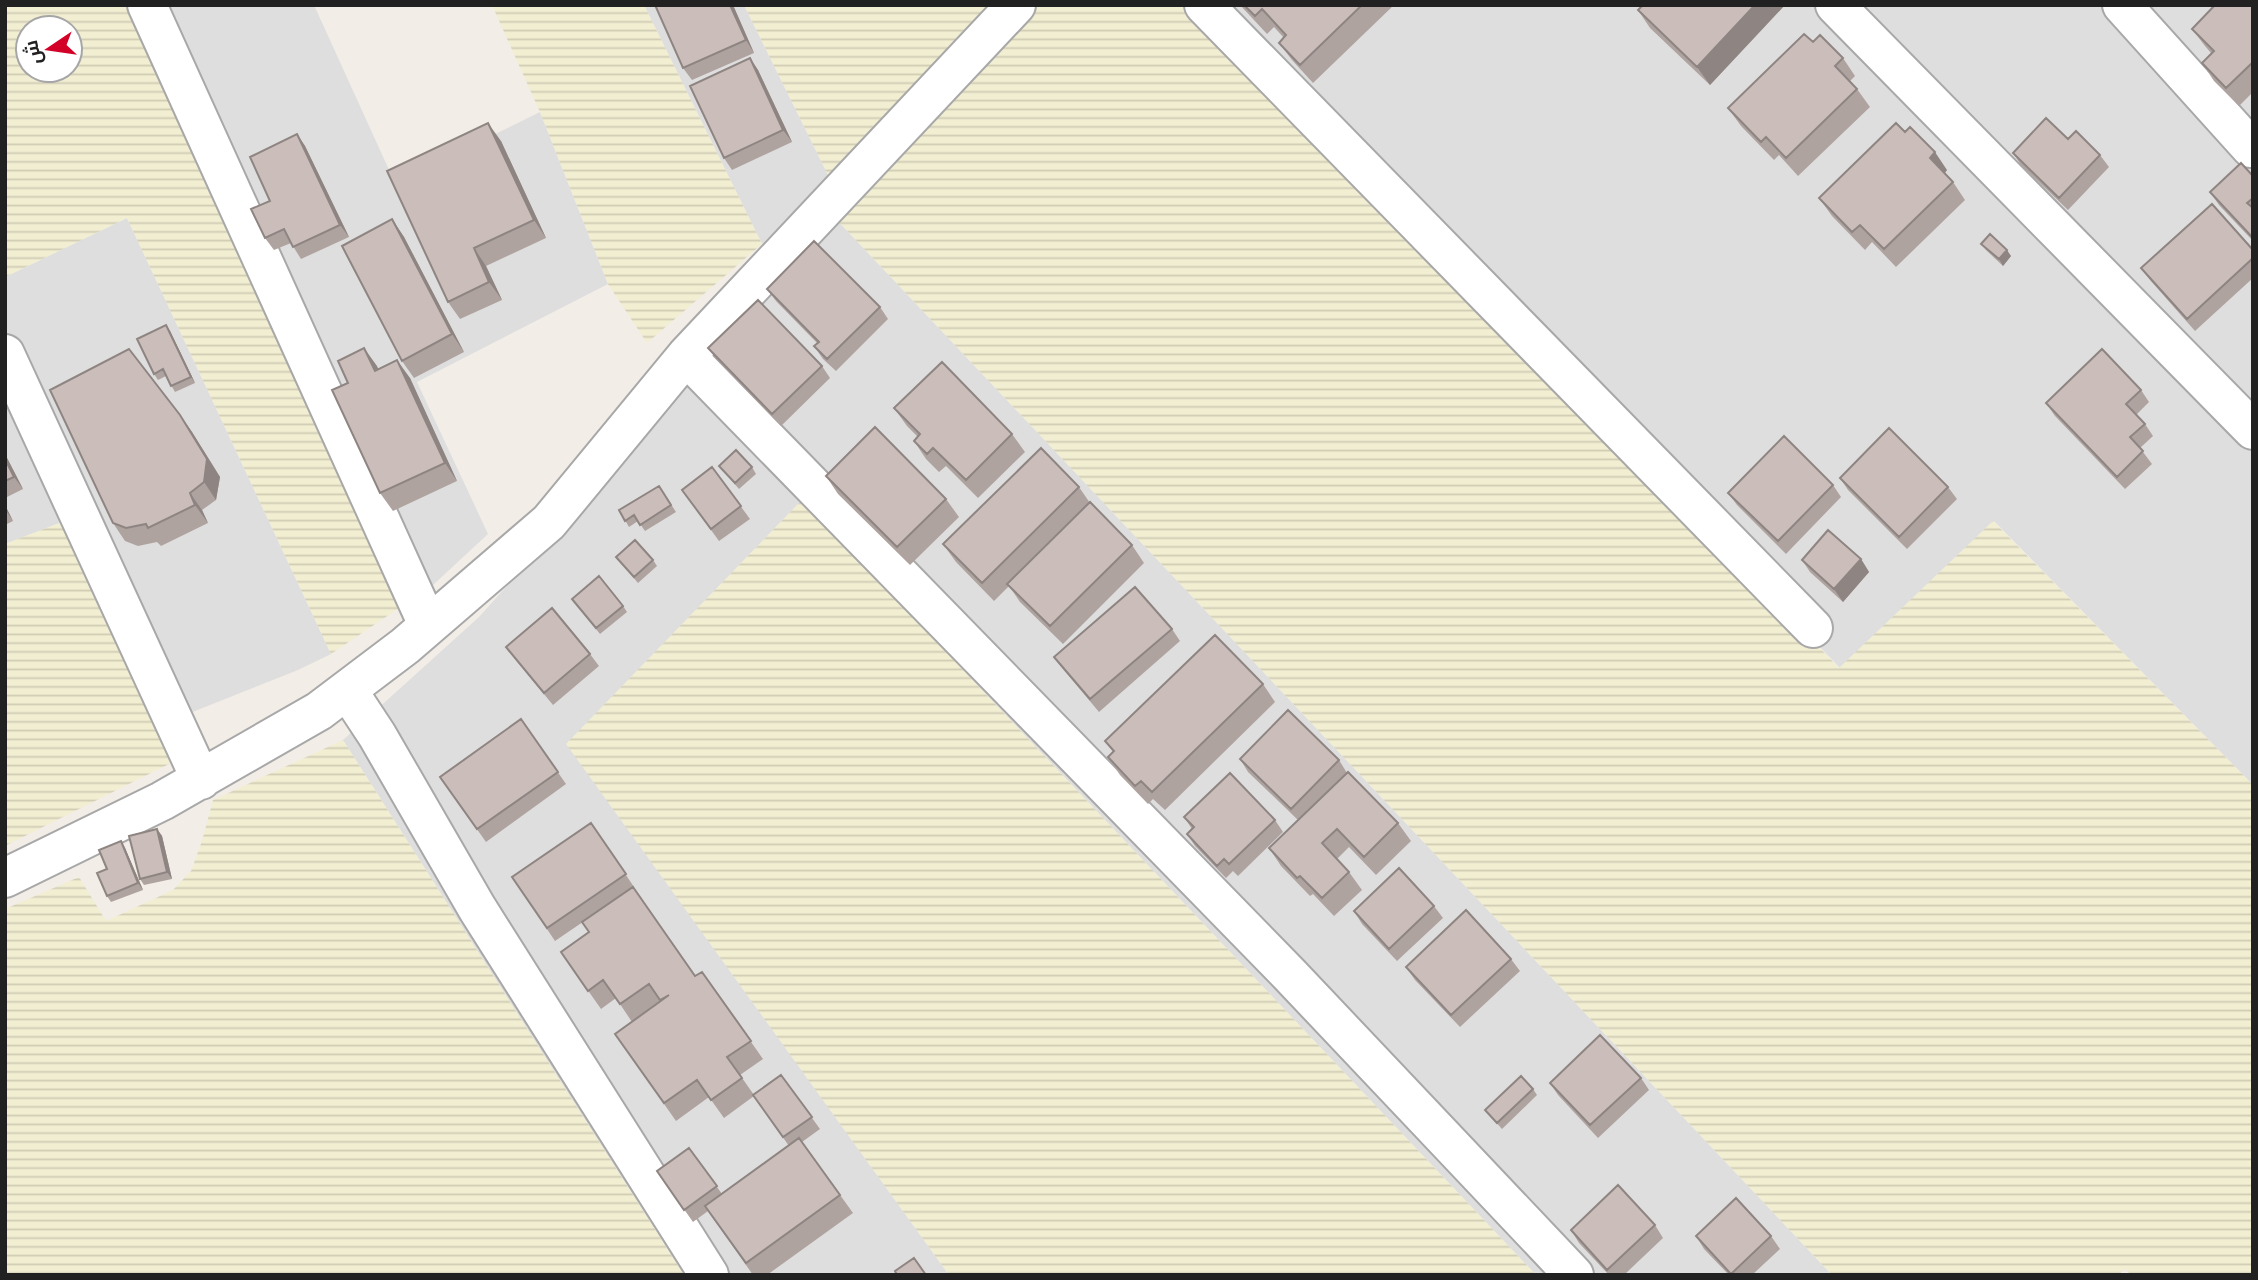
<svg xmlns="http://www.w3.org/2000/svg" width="2258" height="1280" viewBox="0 0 2258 1280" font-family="Manrope,Cairo,sans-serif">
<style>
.residential{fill:#dfdede}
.farmland{fill:url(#farmland-rules);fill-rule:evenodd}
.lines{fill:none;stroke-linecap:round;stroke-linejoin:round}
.minor-casing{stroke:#a8a8a8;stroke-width:42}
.minor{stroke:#fff;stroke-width:38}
.wall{fill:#afa3a0}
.shaded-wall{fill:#8e8582}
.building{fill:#cbbeba;stroke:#8e8582;stroke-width:2}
</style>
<defs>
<pattern id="farmland-rules" width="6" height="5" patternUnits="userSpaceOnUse" patternTransform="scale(1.75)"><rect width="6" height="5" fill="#f2eed2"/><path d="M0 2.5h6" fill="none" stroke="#cfccb4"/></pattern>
</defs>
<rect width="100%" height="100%" fill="#f2ede7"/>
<!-- residential -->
<path class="residential" d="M157 5H314L395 183 540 112 608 284 417 382 488 534 419 598Z
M644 5H744L828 175 762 244Z
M1207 5H2253V785L1994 521 1840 668Z
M127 218 331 654 298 670 185 715 5 332V277Z
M836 219 1832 1275H1536L802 500 567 744 949 1275H684L343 740 479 617Z
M5 401 62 522 5 544Z"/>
<!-- farmland -->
<path class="farmland" d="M5 5H134L405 604 331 654 127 218 5 277ZM28 28H70V70H28Z
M492 5H644L762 244 647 343 608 284 540 112Z
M744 5H994V6L828 175Z
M1036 5H1207L1839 668 1993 521 2253 785V1275H2131L2125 1269 2118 1275H1832L836 219Z
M802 500 1536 1275H949L566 744Z
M62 522 173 762 5 846V544Z
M343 740 684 1275H5V909L79 877 106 921 173 890 191 871 202 841 213 800Z"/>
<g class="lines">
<!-- minor casing -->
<g class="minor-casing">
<path id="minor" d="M147 5 428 625
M1204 5 1813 628
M1835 5 2253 430
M2122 5 2251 148
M5 354 201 780
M686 356 1290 975 1574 1275
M348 691 377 735 477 908 709 1275
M5 878 162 801 319 711 405 646 549 522 686 356 1016 5"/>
</g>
<!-- minor -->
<use href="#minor" class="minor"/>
</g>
<!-- wall -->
<path class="wall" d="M655 5H733L754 53 692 80 683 68Z
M1240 5H1394L1313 83 1292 60 1279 43 1284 38 1274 27 1267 34Z
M1643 5H1785L1710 85 1650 28 1638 10Z
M2253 5V92L2239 106 2214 81 2202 63 2211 53 2205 46 2192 29Z
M1813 42 1843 58 1855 76 1850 81 1857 89 1870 107 1798 176 1779 155 1774 160 1741 126 1728 108Z
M750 58 758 70 792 142 732 170 724 158Z
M297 134 305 146 349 237 301 259 291 243 274 250 265 238 270 201Z
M2068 139 2100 155 2109 167 2068 210 2021 165 2013 153Z
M501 141 546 238 486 266 502 300 460 319 448 302Z
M1947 170 1945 173 1953 182 1965 200 1896 267 1872 242 1865 250 1832 216 1819 198Z
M2253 176V241L2219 205 2210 192Z
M392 219 404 237 464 352 414 378 402 361Z
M1981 244 2011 256 2003 266 1986 250Z
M2253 250V278L2195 331 2150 280 2141 268Z
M767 289 880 307 888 319 836 371 823 359 814 346 817 343 776 301Z
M166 325 170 331 195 383 175 392 166 376 158 380 154 374Z
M364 348 378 369 410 378 457 481 393 511 380 493Z
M708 348 822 366 830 378 781 426 717 360Z
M2141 390 2149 402 2136 415 2145 424 2153 436 2140 448 2152 464 2125 489 2055 416 2046 403Z
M894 408 1012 434 1025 452 978 498 946 466 939 472 926 459 914 441 918 437 907 426Z
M180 415 192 432 220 477 216 500 202 510 208 523 161 546 157 542 138 546 125 541 113 523Z
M5 454 23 489 5 498Z
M719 466 752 467 756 474 739 489Z
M712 467 750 519 719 541 682 490Z
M826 476 946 499 959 517 910 565 838 494Z
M1840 478 1948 487 1957 499 1907 549 1848 490Z
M1833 485 1841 497 1786 554 1737 505 1728 493Z
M659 486 676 512 645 531 638 521 629 527 619 510Z
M1079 487 1090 503 1132 545 1144 563 1063 644 1020 602 1009 586 994 601 956 562 943 544Z
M5 505 13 521 5 525Z
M616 557 653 560 657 566 638 583Z
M1861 559 1869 572 1843 602 1810 572 1802 560Z
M572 599 623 606 627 612 600 634Z
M1172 629 1180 641 1099 712 1063 669 1054 657Z
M506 647 590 654 599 666 553 705 515 659Z
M1263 684 1275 702 1165 810 1153 799 1148 804 1120 775 1108 757 1113 752 1105 741Z
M521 719 566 784 486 842 440 777Z
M1240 759 1339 760 1347 773 1398 823 1411 841 1376 875 1349 847 1337 859 1349 872 1362 890 1334 916 1313 894 1310 896 1281 866 1269 848 1298 820 1248 772Z
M1184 817 1275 820 1283 832 1238 876 1233 871 1226 878 1195 846 1187 834 1192 829Z
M591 823 634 887H633L695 976 702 972 763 1059 740 1075 754 1095 781 1075 820 1129 802 1142 853 1213 767 1275H753L708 1211 693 1222 657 1171 689 1148 722 1194 789 1146 754 1096 724 1118 709 1097 676 1121 615 1034 632 1022 616 998 601 1009 561 952 589 932 596 913 555 941 512 877Z
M157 829 162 836 172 879 144 885 140 879Z
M121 841 125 848 143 890 111 902 107 896V869Z
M1434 906 1443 918 1397 961 1362 924 1354 911Z
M1511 959 1520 971 1460 1027 1415 980 1406 967Z
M1641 1078 1649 1090 1598 1138 1558 1095 1550 1083Z
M1533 1089 1537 1095 1502 1129 1485 1110Z
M1655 1225 1663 1238 1624 1275H1609L1579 1243 1571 1230Z
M1696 1236H1771L1780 1249 1752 1275H1729L1704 1249Z"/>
<!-- shaded-wall -->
<path class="shaded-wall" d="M730 5H733L754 53 746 40Z
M1755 5H1785L1710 85 1697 67Z
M750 58 758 70 792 142 783 130Z
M488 123 501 141 546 238 534 220Z
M297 134 305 146 349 237 340 225Z
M1935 152 1947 170 1942 176 1930 158Z
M392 219 404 237 464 352 452 334Z
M474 248 486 266 502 300 489 282Z
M2007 250 2011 256 2003 266 1999 259Z
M166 325 170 331 195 383 191 377Z
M364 348 377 366 387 389 375 371Z
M397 360 410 378 457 481 445 463Z
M180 415 192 432 220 477 216 500 204 482Z
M5 454 23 489 14 477 5 459Z
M190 493 202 510 208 523 195 505Z
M5 505 13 521 5 509Z
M1861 559 1869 572 1843 602 1834 589Z
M157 829 162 836 172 879 167 872Z
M121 841 125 848 143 890 138 883Z"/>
<!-- building -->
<path class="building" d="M655 5H730L746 40 683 68Z
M1244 5H1362L1300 65 1279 43 1286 35 1262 9 1255 16Z
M1643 5H1755L1697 67 1638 10Z
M2215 5H2253V62L2226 88 2202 63 2214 51 2192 29Z
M1804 34 1813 42 1820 35 1843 58 1835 66 1857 89 1786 158 1766 137 1761 142 1728 108Z
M750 58 783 130 724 158 690 86Z
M2046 118 2068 139 2076 131 2100 155 2059 198 2013 153Z
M488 123 534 220 474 248 489 282 448 302 387 171Z
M1896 123 1905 132 1910 127 1935 152 1930 158 1953 182 1884 249 1860 225 1852 232 1819 198Z
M297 134 340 225 293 247 284 229 265 238 251 209 270 201 250 157Z
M2241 163 2253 176V198L2247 203 2253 208V238L2210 192Z
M2212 204 2253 250V258L2187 319 2141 268Z
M392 219 452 334 402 361 342 246Z
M1990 234 2007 250 1999 259 1981 244Z
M814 241 880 307 827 359 814 346 819 342 767 289Z
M758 300 822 366 772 414 708 348Z
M166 325 191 377 171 386 163 369 154 374 137 339Z
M364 348 375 371 397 360 445 463 380 493 332 390 348 383 338 361Z
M129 349 180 415 207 459 204 482 190 493 195 505 148 528 146 524 126 528 113 523 50 390Z
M2102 349 2141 390 2126 404 2145 424 2130 437 2143 451 2117 477 2046 403Z
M942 362 1012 434 966 480 933 448 927 454 914 441 920 434 894 408Z
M875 427 946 499 897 547 826 476Z
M1889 428 1948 487 1899 537 1840 478Z
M1784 436 1833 485 1778 541 1728 493Z
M1041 448 1079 487 982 583 943 544Z
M736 450 752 467 735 483 719 466Z
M5 459 14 477 5 481Z
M712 467 741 506 711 529 682 490Z
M659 486 671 505 640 525 634 515 625 521 619 510Z
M1090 502 1132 545 1050 626 1007 584Z
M1828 530 1861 559 1834 589 1802 560Z
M635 540 653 560 634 577 616 557Z
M599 576 623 606 596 628 572 599Z
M1135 587 1172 629 1090 699 1054 657Z
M552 608 590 654 544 693 506 647Z
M1215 635 1263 684 1152 792 1141 781 1135 786 1108 757 1114 751 1105 741Z
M1288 710 1339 760 1291 809 1240 759Z
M521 719 558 772 477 829 440 777Z
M1348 772 1398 823 1364 857 1337 829 1322 843 1349 872 1322 898 1300 876 1297 878 1269 848Z
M1230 773 1275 820 1229 864 1224 859 1217 866 1187 834 1194 827 1184 817Z
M591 823 626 874 547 928 512 877Z
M157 829 167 872 140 879 129 836Z
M121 841 138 883 107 896 97 873 107 869 99 850Z
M1399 868 1434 906 1389 949 1354 911Z
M633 887 695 976 702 972 751 1041 727 1057 742 1078 711 1100 697 1080 664 1103 615 1034 669 995 660 1000 649 984 620 1004 603 980 588 991 561 952 589 932 582 922Z
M1466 910 1511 959 1451 1015 1406 967Z
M1600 1035 1641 1078 1590 1125 1550 1083Z
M781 1075 812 1117 783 1137 753 1095Z
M1521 1076 1533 1089 1497 1123 1485 1110Z
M799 1138 840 1195 746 1263 705 1206Z
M689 1148 717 1186 684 1210 657 1171Z
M1618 1185 1655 1225 1607 1270 1571 1230Z
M1736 1198 1771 1236 1731 1274 1696 1236Z
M914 1258 926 1275H897L895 1271Z"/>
<!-- border -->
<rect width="2258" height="1280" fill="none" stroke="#212121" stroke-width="14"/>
<!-- north arrow -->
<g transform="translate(49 49) rotate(257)"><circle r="33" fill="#ffffff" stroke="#a6a6a6" stroke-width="2"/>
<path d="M0-5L12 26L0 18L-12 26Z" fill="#d30027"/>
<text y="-10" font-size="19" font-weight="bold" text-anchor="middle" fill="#212121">ش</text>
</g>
</svg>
